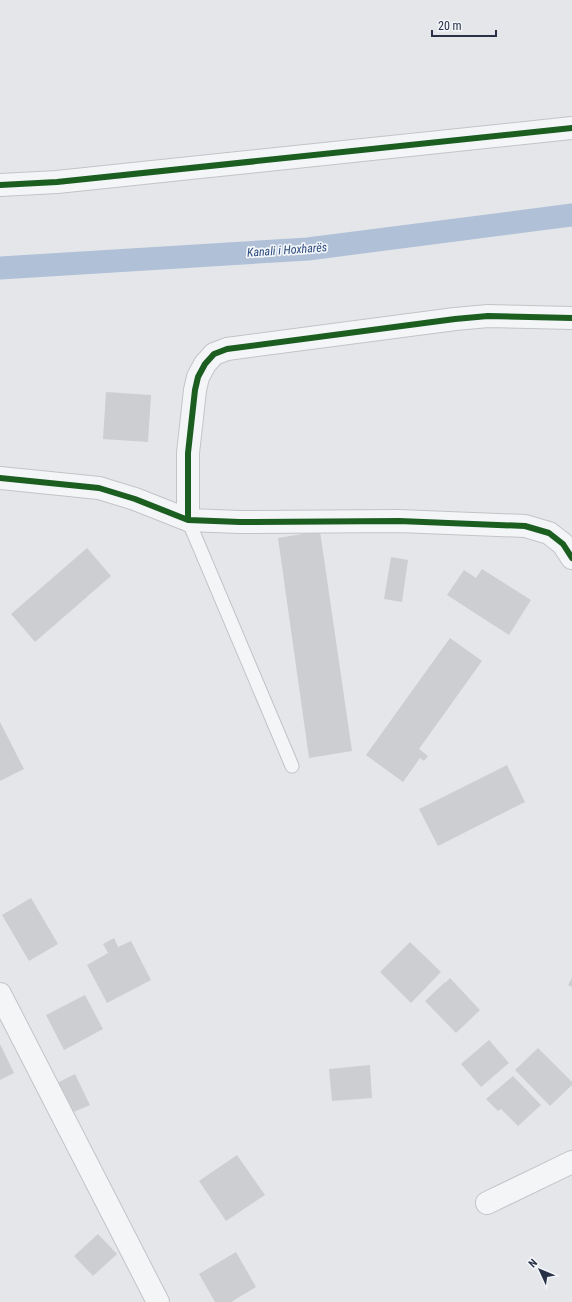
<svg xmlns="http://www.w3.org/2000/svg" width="572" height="1302" viewBox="0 0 572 1302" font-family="'Roboto Condensed',sans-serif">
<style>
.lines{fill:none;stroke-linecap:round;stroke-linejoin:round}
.canal{stroke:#b0c0d7;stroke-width:23}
.building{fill:#cdced2}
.lane-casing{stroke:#c2c4c8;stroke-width:15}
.street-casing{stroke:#c2c4c8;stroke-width:24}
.lane{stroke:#f4f5f7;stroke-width:13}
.street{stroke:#f4f5f7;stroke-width:22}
.cycleway-casing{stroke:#f2f5f9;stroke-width:8}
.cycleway{stroke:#1b5e20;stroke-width:6}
.labels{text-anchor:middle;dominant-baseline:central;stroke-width:3.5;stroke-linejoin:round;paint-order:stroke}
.water-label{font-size:12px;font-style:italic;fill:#2d4d7f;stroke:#f2f5f9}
</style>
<rect width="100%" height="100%" fill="#e4e6ea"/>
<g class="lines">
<!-- canal -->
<path class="canal" d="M0 268 308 249 572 215"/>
</g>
<!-- building -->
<path class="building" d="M106 392 151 395 148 442 103 439Z
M320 531 352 751 309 758 278 538Z
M87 548 111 576 35 642 11 614Z
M391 557 408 560 402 602 384 599Z
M482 569 531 600 509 635 447 595 464 570 476 578Z
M450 638 482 661 419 749 428 756 424 761 420 758 403 782 366 755Z
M0 722 24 769 0 781Z
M507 765 525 802 438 846 419 809Z
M31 898 58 944 29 961 2 915Z
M114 938 118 947 131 941 151 980 107 1003 87 965 108 953 103 944Z
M410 942 441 972 411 1003 380 972Z
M450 978 480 1010 456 1033 425 1001 445 982V983Z
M572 978V987L568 985Z
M85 995 103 1029 64 1050 46 1015Z
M489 1040 509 1063 481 1087 461 1064Z
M0 1044 14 1073 0 1080Z
M538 1048 572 1082V1085L550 1106 515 1070Z
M370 1065 372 1098 332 1101 329 1069Z
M75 1074 90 1105 69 1114 55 1084Z
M513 1076 541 1105 518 1126 501 1109 498 1111 486 1099Z
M237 1155 265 1195 226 1221 199 1181Z
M98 1234 117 1254 93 1276 74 1256Z
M236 1252 256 1287 231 1302H215L199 1274Z"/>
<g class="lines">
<!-- lane casing -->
<g class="lane-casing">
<path id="lane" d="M188 520 292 766"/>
</g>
<!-- street casing -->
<g class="street-casing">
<path id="street" d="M0 185 57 182 572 128
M0 478 99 488 135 499 188 520 240 522 399 521 525 526 549 533 563 544 572 558
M188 520V453L195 390 198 377 205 364 214 354 227 349 455 319 488 316 572 318
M0 994 158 1302
M487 1203 572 1162"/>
</g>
<!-- lane -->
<use href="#lane" class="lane"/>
<!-- street -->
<use href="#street" class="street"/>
<!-- cycleway casing -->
<g class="cycleway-casing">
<path id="cycleway" d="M0 185 57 182 572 128
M0 478 99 488 135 499 188 520 240 522 399 521 525 526 549 533 563 544 572 558
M188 520V453L195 390 198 377 205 364 214 354 227 349 455 319 488 316 572 318"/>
</g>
<!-- cycleway -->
<use href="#cycleway" class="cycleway"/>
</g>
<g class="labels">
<!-- water labels -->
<g class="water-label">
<text transform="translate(287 250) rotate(-4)">Kanali i Hoxharës</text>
</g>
</g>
<!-- north arrow -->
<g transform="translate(540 1270) rotate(314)" stroke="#f2f5f9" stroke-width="3" paint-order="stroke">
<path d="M0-3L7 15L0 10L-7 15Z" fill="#283146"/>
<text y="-6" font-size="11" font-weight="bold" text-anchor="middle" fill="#283146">N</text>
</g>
<!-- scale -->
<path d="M432 30v6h64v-6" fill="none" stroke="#283146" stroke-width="2"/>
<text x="438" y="30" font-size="12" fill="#283146" stroke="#f2f5f9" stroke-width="3" paint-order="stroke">20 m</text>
</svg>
